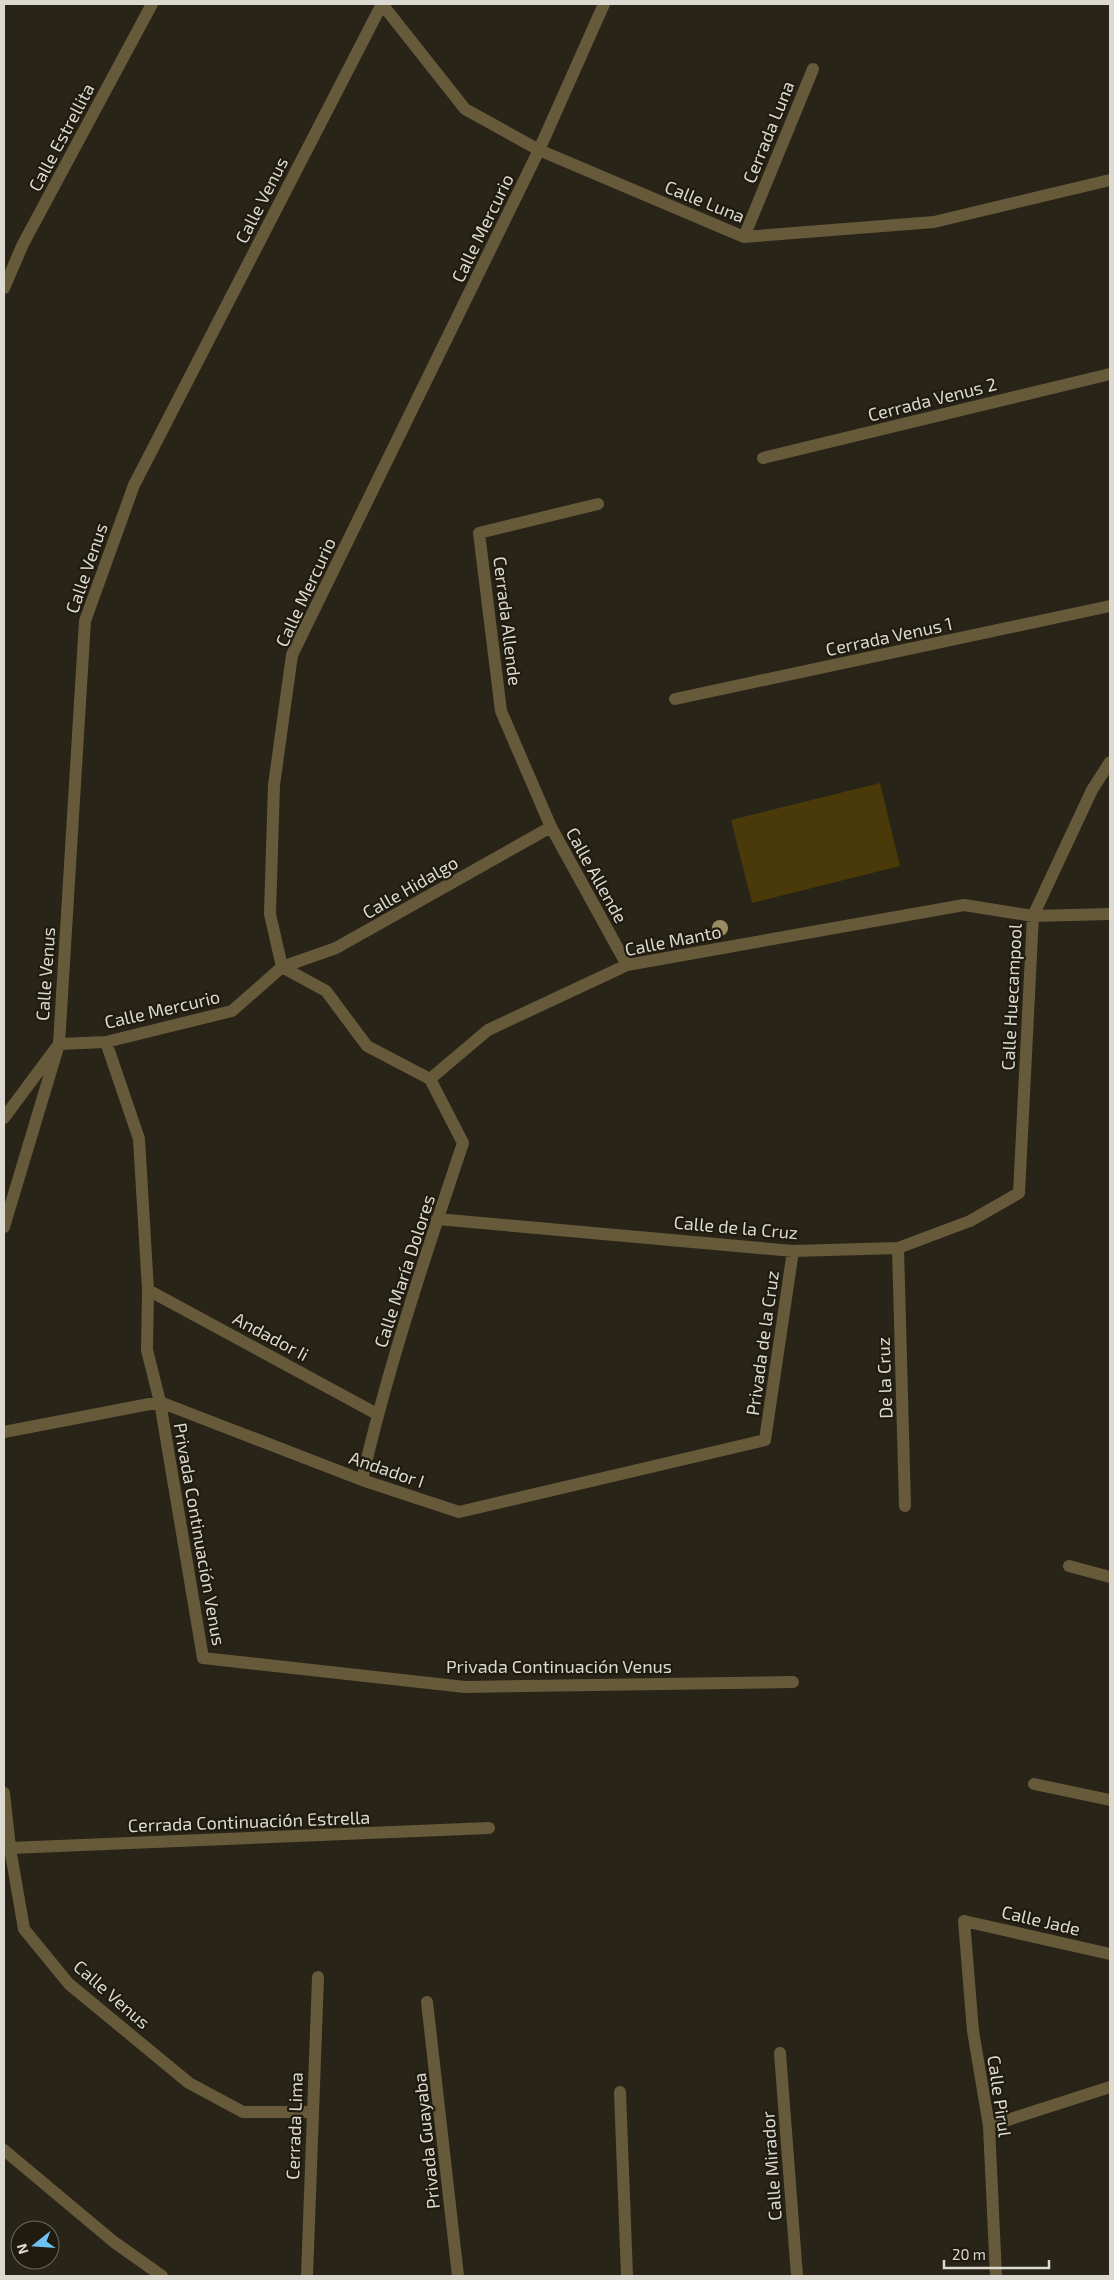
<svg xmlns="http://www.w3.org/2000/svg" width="1114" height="2280" viewBox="0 0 1114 2280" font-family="'Exo 2',sans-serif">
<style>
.garden{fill:#4a3a09}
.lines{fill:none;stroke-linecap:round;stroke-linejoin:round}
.street{stroke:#675a3a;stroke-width:12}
.tree{fill:#9c8c64}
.labels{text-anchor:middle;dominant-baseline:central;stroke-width:4.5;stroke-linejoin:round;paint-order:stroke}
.street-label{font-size:18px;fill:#dcd9d1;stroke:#1f1b0f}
</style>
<rect width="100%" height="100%" fill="#292418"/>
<!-- garden -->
<path class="garden" d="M880 783 900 866 752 903 731 820Z"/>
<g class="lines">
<!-- street -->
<path class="street" d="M382 4 465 109 539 150 744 237 934 222 1110 180
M744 237 813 69
M4 288 23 244 152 4
M763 458 1110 374
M598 504 479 533 501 711 551 827 627 965
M675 699 1110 606
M282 967 336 948 551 827
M282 967 326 991 367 1046 430 1079
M106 1042 139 1139 148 1290 147 1350 160 1402 203 1658 465 1687 793 1682
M430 1079 488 1030 627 965 964 905 1033 916 1110 914
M4 1118 59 1044 106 1042 232 1011 282 967 270 914 274 785 292 655 539 150 604 4
M437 1219 793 1251 898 1248 970 1221 1019 1193 1033 916 1092 790 1110 762
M4 1227 59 1044 85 621 134 485 382 4
M898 1248 905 1506
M148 1290 377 1414
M4 1432 160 1402 362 1480 459 1512 765 1440 793 1251
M362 1480C388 1366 426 1254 463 1143L430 1079
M1069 1566 1110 1577
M1034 1784 1110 1800
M4 1793 10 1848 24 1929 69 1984 189 2083 243 2112H312
M10 1848 489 1828
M427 2002 458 2276
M780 2053 797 2276
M620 2092 627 2276
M989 2126 1110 2087
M4 2150 114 2242 162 2276
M307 2276 318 1977
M996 2276 989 2126 973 2031 964 1921 1110 1954"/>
</g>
<!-- trees -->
<circle class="tree" cx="720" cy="928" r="8"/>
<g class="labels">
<!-- street labels -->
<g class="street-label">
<text transform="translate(768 132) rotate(-68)">Cerrada Luna</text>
<text transform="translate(61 137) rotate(-62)">Calle Estrellita</text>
<text transform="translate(261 200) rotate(-63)">Calle Venus</text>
<text transform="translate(705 201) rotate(22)">Calle Luna</text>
<text transform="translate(482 228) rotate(-64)">Calle Mercurio</text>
<text transform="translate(932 399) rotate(-14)">Cerrada Venus 2</text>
<text transform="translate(86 568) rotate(-71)">Calle Venus</text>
<text transform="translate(305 592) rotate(-65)">Calle Mercurio</text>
<text transform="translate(508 621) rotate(83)">Cerrada Allende</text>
<text transform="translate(889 636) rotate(-12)">Cerrada Venus 1</text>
<text transform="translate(597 875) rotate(61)">Calle Allende</text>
<text transform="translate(410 887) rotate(-30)">Calle Hidalgo</text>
<text transform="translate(673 940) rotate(-11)">Calle Manto</text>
<text transform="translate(45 974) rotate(-86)">Calle Venus</text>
<text transform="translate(1011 997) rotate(-87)">Calle Huecampool</text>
<text transform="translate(162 1009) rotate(-13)">Calle Mercurio</text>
<text transform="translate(736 1227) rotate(5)">Calle de la Cruz</text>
<text transform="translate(404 1271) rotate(-72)">Calle María Dolores</text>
<text transform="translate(271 1336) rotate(28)">Andador Ii</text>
<text transform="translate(762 1343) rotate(-82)">Privada de la Cruz</text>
<text transform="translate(884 1378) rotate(-92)">De la Cruz</text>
<text transform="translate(387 1469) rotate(19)">Andador I</text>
<text transform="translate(200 1534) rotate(80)">Privada Continuación Venus</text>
<text x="559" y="1666">Privada Continuación Venus</text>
<text transform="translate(249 1821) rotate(-2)">Cerrada Continuación Estrella</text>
<text transform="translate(1041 1920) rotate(13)">Calle Jade</text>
<text transform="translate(112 1994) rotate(41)">Calle Venus</text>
<text transform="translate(1000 2096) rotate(82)">Calle Pirul</text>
<text transform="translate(294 2126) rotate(-88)">Cerrada Lima</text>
<text transform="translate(426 2141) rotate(-96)">Privada Guayaba</text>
<text transform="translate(771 2166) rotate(-94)">Calle Mirador</text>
</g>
</g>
<!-- border -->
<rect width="1114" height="2280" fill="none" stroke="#dcd9d1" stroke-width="10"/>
<!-- north arrow -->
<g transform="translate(35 2245) rotate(253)"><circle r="24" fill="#1f1b0f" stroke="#6b675d"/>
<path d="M0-4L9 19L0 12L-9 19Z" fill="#6cc3f2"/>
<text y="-8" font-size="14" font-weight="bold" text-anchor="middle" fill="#dcd9d1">N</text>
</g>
<!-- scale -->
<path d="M944 2260v8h105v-8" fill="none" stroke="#dcd9d1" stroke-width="2.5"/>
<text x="952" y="2260" font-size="15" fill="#dcd9d1" stroke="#1f1b0f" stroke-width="4" paint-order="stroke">20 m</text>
</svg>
